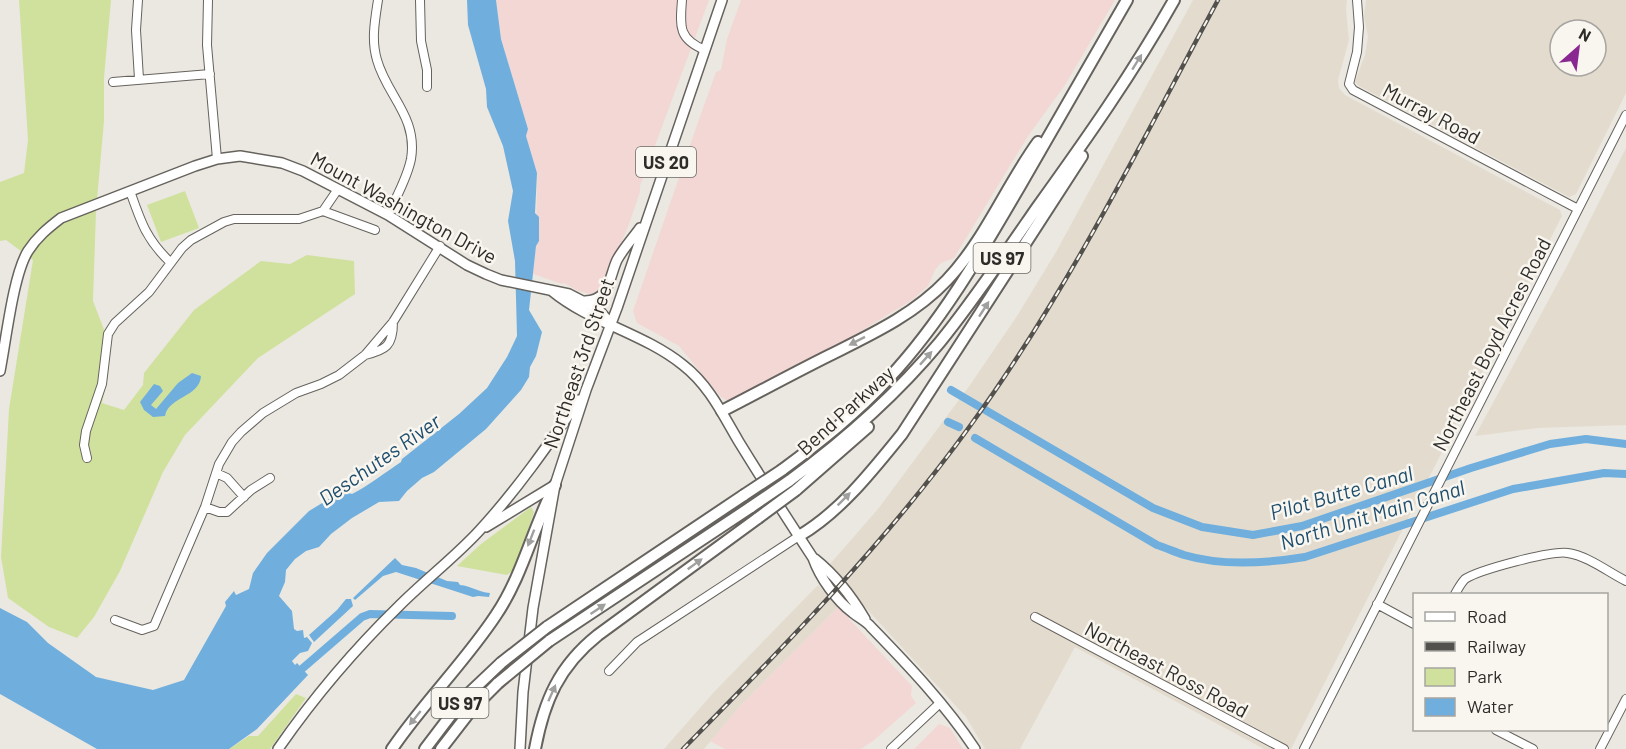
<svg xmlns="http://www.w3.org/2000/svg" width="1626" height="749" viewBox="0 0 1626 749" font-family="Barlow,sans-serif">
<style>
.commercial{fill:#f2d7d5}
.built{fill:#e3dcce;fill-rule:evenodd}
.green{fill:#d0e19d}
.water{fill:#70afdd}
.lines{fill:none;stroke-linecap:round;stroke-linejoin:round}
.canal{stroke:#70afdd;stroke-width:8}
.minor-casing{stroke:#66635e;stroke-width:10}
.major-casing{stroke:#66635e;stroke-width:12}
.highway-casing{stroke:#66635e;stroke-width:14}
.minor{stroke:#fff;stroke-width:8}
.major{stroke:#fff;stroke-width:9}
.highway{stroke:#fff;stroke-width:10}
.rail-casing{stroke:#53514d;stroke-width:4.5}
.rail{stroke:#f9f5ef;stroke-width:2;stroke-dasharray:7;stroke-linecap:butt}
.highway-bridge-casing{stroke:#66635e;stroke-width:14;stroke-linecap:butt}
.highway-bridge{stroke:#fff;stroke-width:10}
.oneway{fill:#a0a09f}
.labels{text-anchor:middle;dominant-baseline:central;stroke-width:5;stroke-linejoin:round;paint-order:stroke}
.shield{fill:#f9f5ef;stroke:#6a6864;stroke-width:1.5}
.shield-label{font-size:18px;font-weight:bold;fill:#2d2c29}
.street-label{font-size:20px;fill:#2d2c29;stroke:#f9f5ef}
.water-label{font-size:21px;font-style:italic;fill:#1e4e6d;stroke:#f9f5ef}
</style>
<rect width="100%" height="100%" fill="#ebe8e1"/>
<!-- commercial -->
<path class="commercial" d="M496 0H709L640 186V192L628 227 602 287 591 294 578 291 564 283 562 284 533 274 536 246 537 173 526 136 528 129 501 39Z
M741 0H1115L1065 85 1028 136 954 258 941 263 935 270 928 286 912 300 830 350 734 400 728 401 721 397 679 346 637 323 633 311 697 125 716 72 721 70 727 39Z
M838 607 912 686 911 696 916 703 873 741 861 749H725L710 741 739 707Z
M939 724 950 728 963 749H914Z"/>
<!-- built -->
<path class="built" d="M1193 0H1347L1346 10 1349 40 1338 80 1339 88 1345 95 1560 210 1562 216 1291 749H1264L1075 647 1020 749H985L966 717 852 593 830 564 878 509 970 385 1017 316 1056 252Z
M1366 0H1626V93L1576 194 1569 197 1359 86 1355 82 1365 55 1368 37 1364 16ZM1560 30H1596V66H1560Z
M1626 148V425L1538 428 1475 436 1568 264Z
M818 585 838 607 739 707 704 749H664L714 692Z"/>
<!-- green -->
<path class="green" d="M19 0H111L104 78V121L96 211 93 301 110 345 108 377 102 403 124 410 143 385 144 373 194 310 261 261 290 264 307 255 354 261 355 294 258 358 185 435 163 472 120 571 94 617 77 638 49 627 8 598 1 557 9 409 33 260 6 240 0 241V182L24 173 28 140Z
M185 191 199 228 161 242 147 205Z
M531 507 534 512 515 569 507 575 457 566 481 544Z
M296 694 306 698 270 749H229L249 736H258Z"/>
<!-- water -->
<path class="water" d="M467 0H496L501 39 528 129 526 136 537 173 535 213 539 217V241L536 246 529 310 542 332 536 356 530 367 529 377 521 390 486 429 434 472 422 478 407 491 399 501 379 502 352 518 331 534 319 547 306 551 295 559 286 570 285 582 279 596 292 611 294 629 297 631 303 630 304 638 307 637 312 643 308 651 300 653 292 661 295 665 297 663 308 675 257 729 229 749H97L0 694V608L27 622 48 643 96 677 153 690 184 680 226 606 225 602 234 591 236 595 249 589 253 573 267 553 309 511 342 491 352 494C370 485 384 473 401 462L402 459 459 414 487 388 507 357 517 336 515 261 508 221 513 191 503 146 487 107 486 89 468 25Z
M192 373 201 376C200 397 168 397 165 416L153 417 144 410 140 402 154 384 160 386 163 391 151 405 156 409 178 383Z
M395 558 402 565 416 568 447 581 458 582 460 585C471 586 478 592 490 593L489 597 478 596 473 597 396 572 383 576 355 600 353 598Z
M346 599H351L353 606 314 642 309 635 337 610Z"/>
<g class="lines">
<!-- canal -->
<path class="canal" d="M951 390 1153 508 1202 527 1253 535 1302 526 1471 468 1550 444 1586 439 1626 444
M948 422 959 427
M975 438 1157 545C1166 548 1175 552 1184 555 1221 566 1268 563 1305 557L1513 489 1604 473 1626 474
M296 674 362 617 370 614 452 616"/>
<!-- minor casing -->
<g class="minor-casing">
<path id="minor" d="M138 0 136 30 139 79
M208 0 207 45 217 159
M378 0C375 20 371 40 377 60 387 96 418 117 411 159 407 179 396 197 388 215
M420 0 421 41 427 70V87
M682 0C680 26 678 39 705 50
M1357 0 1359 27 1357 52 1349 84 1353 90 1578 209
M113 82 210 74
M130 191C141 222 146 239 170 262
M323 211 375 230
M365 355C386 350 393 346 393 322
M87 458 84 445 86 431 102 384 108 334 115 323 149 292 182 248 191 240 224 222 234 219H299L323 211 338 189
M216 473 227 478 244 497
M205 507 219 512H227L251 490 270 478
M1455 594C1458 589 1461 583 1465 579 1479 570 1552 550 1568 553 1588 556 1608 572 1626 581
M1377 604 1414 624
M1035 617 1284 749
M115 620 142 630 154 626 205 507 219 464 232 442 241 432 263 413 296 393 321 384 339 375 365 355 393 322 440 246
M609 671 637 642 799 536
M1496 730 1533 749
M891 749 940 703
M1304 749 1626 115
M1600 749 1626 699"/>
</g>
<!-- major casing -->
<g class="major-casing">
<path id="major" d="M552 291C591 323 643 333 683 365 709 385 723 415 739 442 763 481 788 520 813 558 820 578 836 600 853 613 859 618 866 621 871 627 908 665 946 705 975 749
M585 301C610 301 609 277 617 260 623 249 633 238 640 228
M0 371C6 341 13 275 28 251 37 237 48 228 61 218L195 166 217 159 240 156 282 163 303 171 388 215 467 265 486 274 501 280 569 294 598 309 610 323
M486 527 555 485
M815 559C835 575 852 597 865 619
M278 749C314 697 354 650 399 606 425 580 455 557 479 531 517 490 548 445 579 400
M520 749 523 692 533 608 555 485 586 390 617 308 722 0"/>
</g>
<!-- highway casing -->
<g class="highway-casing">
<path id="highway" d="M722 411C757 393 792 374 828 356 870 335 914 315 947 280 985 240 1006 186 1038 142
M782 470C820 442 857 413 889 378 942 321 981 253 1020 186 1056 124 1091 62 1127 0
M789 481C845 440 896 395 940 342 974 300 1005 254 1036 209 1085 141 1133 73 1174 0
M796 490 868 427
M799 536C840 512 872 471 902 434L1082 156
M547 627 744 495
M549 641 751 507
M392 749C424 702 465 662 496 615 523 575 533 527 555 485
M425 749 463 699 501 663
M441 749 472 709 498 683
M535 749C544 701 559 666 598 635L758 518"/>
</g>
<!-- minor -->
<use href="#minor" class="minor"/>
<!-- major -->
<use href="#major" class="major"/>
<!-- highway -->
<use href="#highway" class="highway"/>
<!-- rail casing -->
<g class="rail-casing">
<path id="rail" d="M683 749C785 646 885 543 970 426 1067 293 1140 145 1218 0"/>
</g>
<!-- rail -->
<use href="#rail" class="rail"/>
<!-- highway-bridge casing -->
<g class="highway-bridge-casing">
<path id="highway-bridge" d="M744 495 782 470
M751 507 789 481
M758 518 796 490
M501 663 547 627
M498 683 549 641"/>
</g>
<!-- highway-bridge -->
<use href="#highway-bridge" class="highway-bridge"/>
</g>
<!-- one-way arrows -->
<defs><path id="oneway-solid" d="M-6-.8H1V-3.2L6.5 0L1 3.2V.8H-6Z" transform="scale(1.5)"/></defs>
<g class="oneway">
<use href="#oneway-solid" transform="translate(1137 62) rotate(-58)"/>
<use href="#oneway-solid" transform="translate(984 309) rotate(-57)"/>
<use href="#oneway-solid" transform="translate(857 341) rotate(153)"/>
<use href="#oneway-solid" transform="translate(926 358) rotate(-48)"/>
<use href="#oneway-solid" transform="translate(844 499) rotate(-45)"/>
<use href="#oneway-solid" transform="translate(531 538) rotate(111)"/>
<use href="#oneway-solid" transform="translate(695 564) rotate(-36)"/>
<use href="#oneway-solid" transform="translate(598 609) rotate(-34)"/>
<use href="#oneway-solid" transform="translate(552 693) rotate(-66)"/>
<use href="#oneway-solid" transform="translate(415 718) rotate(129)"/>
</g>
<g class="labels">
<!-- shield labels -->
<g class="shield">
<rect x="636" y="147" width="60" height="30" rx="4.5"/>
<rect x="973.5" y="243" width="57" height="30" rx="4.5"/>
<rect x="431.5" y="688" width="57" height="30" rx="4.5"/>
</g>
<g class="shield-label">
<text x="666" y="162">US 20</text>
<text x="1002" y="258">US 97</text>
<text x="460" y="703">US 97</text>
</g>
<!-- street labels -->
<g class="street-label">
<text transform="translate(1432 113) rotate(28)">Murray Road</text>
<text transform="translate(404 207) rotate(29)">Mount Washington Drive</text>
<text transform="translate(1491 344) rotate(-63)">Northeast Boyd Acres Road</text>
<text transform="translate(578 363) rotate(-71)">Northeast 3rd Street</text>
<text transform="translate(845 410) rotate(-42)">Bend Parkway</text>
<text transform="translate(1167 669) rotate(28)">Northeast Ross Road</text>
</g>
<!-- water labels -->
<g class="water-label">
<text transform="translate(379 459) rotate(-35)">Deschutes River</text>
<text transform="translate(1341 492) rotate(-16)">Pilot Butte Canal</text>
<text transform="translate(1372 514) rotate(-17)">North Unit Main Canal</text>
</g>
</g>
<!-- legend -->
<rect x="1413" y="593" width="195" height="138" fill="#f9f5ef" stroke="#a7a5a0" stroke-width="1.5"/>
<rect x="1425" y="612" width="30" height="9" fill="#ffffff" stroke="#a7a5a0" stroke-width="1.5"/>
<text x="1467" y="623" font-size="18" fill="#2d2c29">Road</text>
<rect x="1425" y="642" width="30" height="9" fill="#53514d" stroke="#a7a5a0" stroke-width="1.5"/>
<text x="1467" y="653" font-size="18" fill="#2d2c29">Railway</text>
<rect x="1425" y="668" width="30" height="18" fill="#d0e19d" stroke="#a7a5a0" stroke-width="1.5"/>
<text x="1467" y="683" font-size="18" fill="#2d2c29">Park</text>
<rect x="1425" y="698" width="30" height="18" fill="#70afdd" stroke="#a7a5a0" stroke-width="1.5"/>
<text x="1467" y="713" font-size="18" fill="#2d2c29">Water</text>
<!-- north arrow -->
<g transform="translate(1578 48) rotate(28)"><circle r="28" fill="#f9f5ef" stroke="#a7a5a0" stroke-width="1.5"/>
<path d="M0-4.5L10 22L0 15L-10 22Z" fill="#892891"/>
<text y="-9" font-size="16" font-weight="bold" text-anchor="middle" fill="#2d2c29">N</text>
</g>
</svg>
